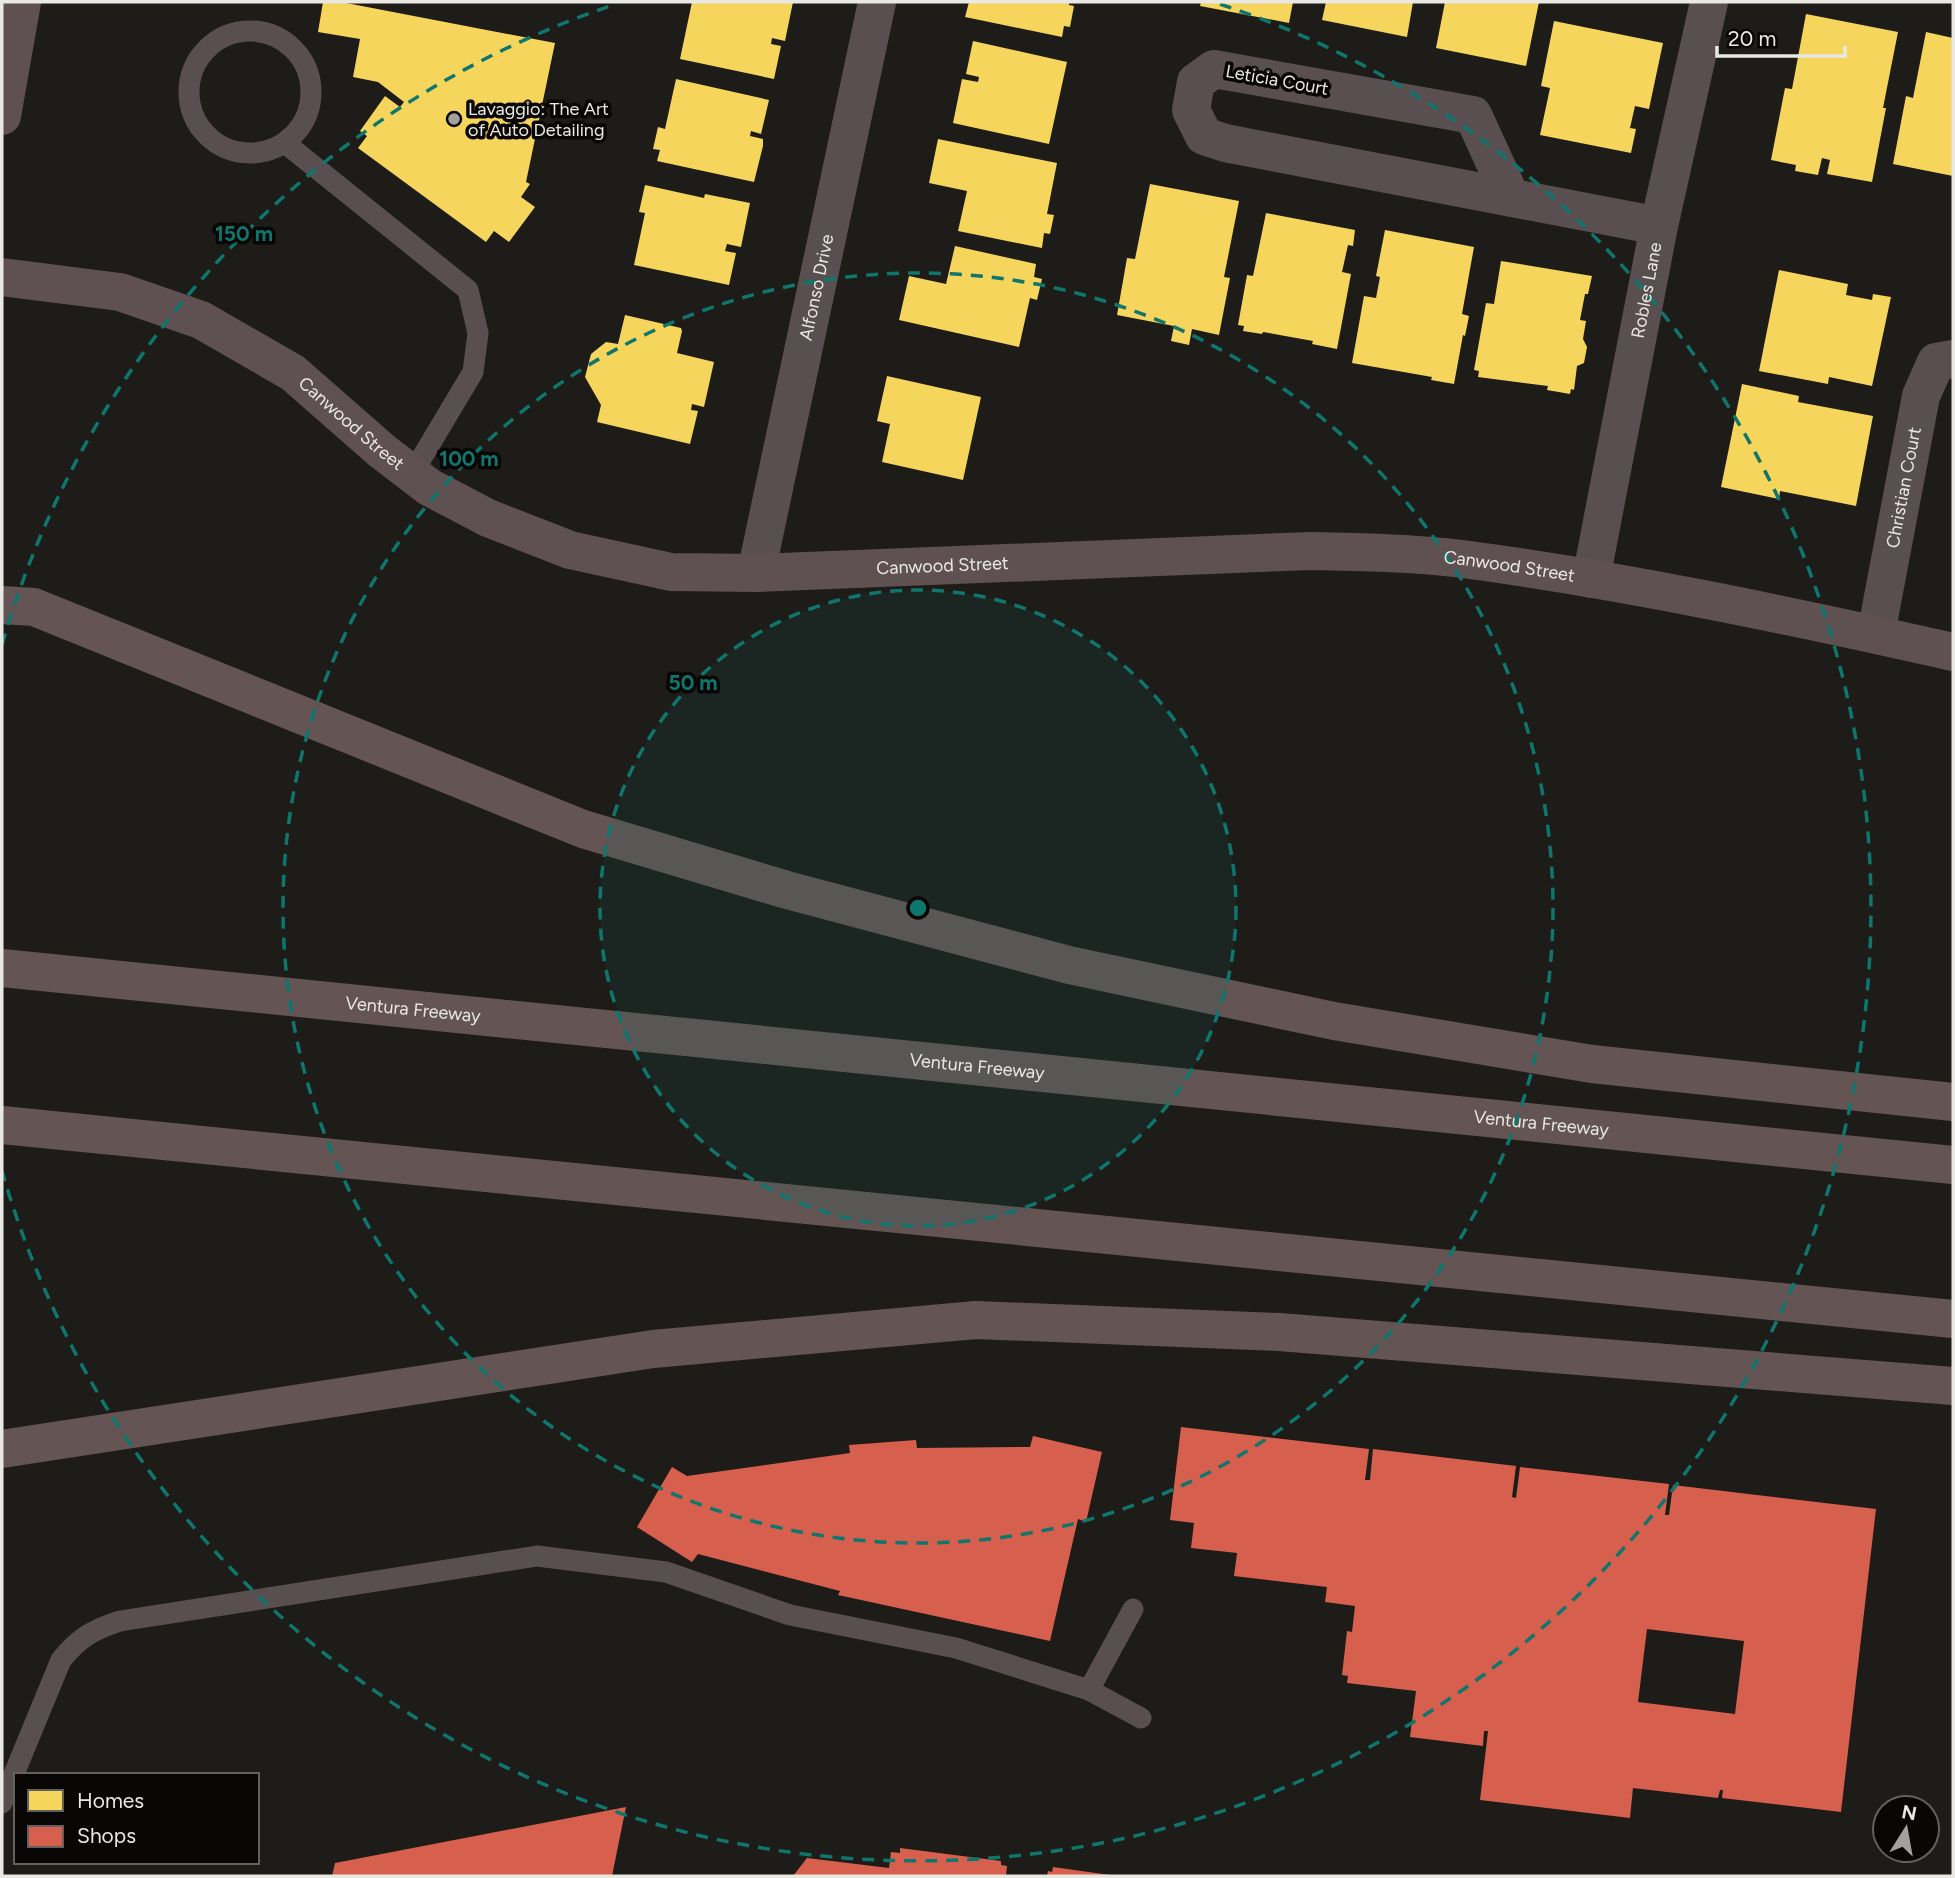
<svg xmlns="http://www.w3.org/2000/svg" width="1955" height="1878" viewBox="0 0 1955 1878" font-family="Figtree,sans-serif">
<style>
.homes{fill:#f6d55c}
.shops{fill:#d6604d;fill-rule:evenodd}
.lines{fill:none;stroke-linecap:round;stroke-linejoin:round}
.lane{stroke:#5a4f50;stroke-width:21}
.street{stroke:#5a4f50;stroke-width:38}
.secondary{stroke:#5f5152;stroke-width:38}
.highway{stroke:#645454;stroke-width:38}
.ring{fill:none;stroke:#0f766e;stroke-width:3.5;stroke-dasharray:12 9}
.poi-dot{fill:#a2a19c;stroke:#080705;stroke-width:2.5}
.labels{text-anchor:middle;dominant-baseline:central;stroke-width:7;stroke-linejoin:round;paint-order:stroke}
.street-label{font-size:18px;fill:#e9e8e3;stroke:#080705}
.poi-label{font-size:18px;fill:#e9e8e3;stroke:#080705;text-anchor:start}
.centre{fill:#0f766e;stroke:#080705;stroke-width:3.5}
.ring-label{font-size:21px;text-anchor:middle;font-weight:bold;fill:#0f766e;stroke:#080705;stroke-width:7;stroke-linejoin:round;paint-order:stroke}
</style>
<rect width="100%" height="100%" fill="#1d1c18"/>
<!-- homes -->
<path class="homes" d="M323 2H341L555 43 526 182 530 184 521 197 535 207 509 242 494 231 486 242 358 148 367 136 360 131 385 96 400 107 404 102 378 82 353 77 360 39 318 32Z
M692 2H793L785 41 772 38 771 44 781 46 774 79 680 59Z
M969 2H1069V5L1074 6 1070 27 1064 26 1062 37 965 17Z
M1201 2H1293L1289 23 1200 6Z
M1326 2H1413L1407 37 1322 20Z
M1445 2H1539L1526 66 1436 48Z
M1806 14 1898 32 1883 108H1886L1872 182 1827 174 1830 160 1822 158 1818 175 1795 171 1796 165 1771 160 1785 88 1792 89Z
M1554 21 1663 43 1649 109 1635 106 1630 128 1636 129 1631 153 1540 135 1550 88 1541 86Z
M1926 32 1953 38V176L1893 164 1906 96 1913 98Z
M973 41 1067 62 1049 144 953 123 962 79 978 82 979 77 966 74Z
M676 79 769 100 761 134 751 131 750 136 763 139V146L754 182 657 161 660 150 653 149 658 127 665 129Z
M938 139 1057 163 1047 214 1054 215 1050 234 1044 233 1042 248 958 231 967 191 929 183Z
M1150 184 1239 201 1224 277 1230 278 1219 335 1192 329 1189 345 1171 341 1174 326 1117 315 1127 258 1135 259Z
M645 185 704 198 705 194 750 203 741 247 727 244 725 251 736 253 729 285 634 265 645 213 639 212Z
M1266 213 1355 230 1353 246 1348 245 1342 272 1351 274 1337 349 1312 344 1313 341 1263 332 1262 334 1243 331 1244 326 1238 325 1247 275 1253 276Z
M1385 230 1474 247 1462 314 1469 316 1465 336 1463 335 1454 384 1431 380 1432 377 1352 363 1364 296 1376 298 1380 277 1376 276Z
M955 246 1036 264 1034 277 1042 279 1037 300 1030 298 1019 347 899 320 909 276 946 284Z
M1501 261 1592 276 1588 294H1585L1580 320 1586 321 1583 339 1587 347 1584 363 1577 366 1574 390 1571 389 1570 394 1547 390 1548 386 1478 377 1479 371 1474 370 1486 303 1494 304Z
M1779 270 1848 284 1846 295 1872 300 1873 294 1891 297 1872 386 1829 377 1828 384 1759 371Z
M625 315 681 328 682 331 677 353 714 362 704 407 692 404 691 410 698 411 690 444 597 422 601 405 585 377 591 354 606 342 618 344Z
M887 376 981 397 963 480 882 462 890 424 877 421Z
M1742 384 1799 396 1798 402 1873 416 1856 506 1780 491 1779 499 1721 487Z"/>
<!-- shops -->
<path class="shops" d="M1181 1427 1369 1449 1365 1480H1370L1373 1449 1516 1466 1512 1497 1516 1498 1520 1467 1669 1484 1665 1515H1669L1673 1485 1876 1509 1841 1812 1722 1798 1723 1790H1720L1718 1798 1633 1788 1630 1818 1480 1800 1488 1731H1484L1483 1746 1410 1737 1416 1691 1347 1683 1348 1676 1342 1675 1347 1631 1352 1632 1355 1606 1325 1602 1327 1587 1234 1576 1237 1553 1191 1548 1194 1523 1170 1520ZM1647 1629 1744 1641 1735 1714 1638 1702Z
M1033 1436 1102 1452 1086 1522 1078 1519 1050 1641 838 1595 840 1591 698 1554 692 1562 637 1527 672 1467 687 1476 850 1453 849 1445 916 1440 917 1448 1030 1447Z
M626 1807 612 1876H332L335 1863Z
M900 1848 1001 1861V1865L1007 1866 1006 1876H793L807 1858 889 1868 891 1852 900 1853Z
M1053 1867 1110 1875V1876H1047L1048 1871 1052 1872Z"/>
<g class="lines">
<!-- lane -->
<path class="lane" d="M189 92a61 61 0 1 1 122 0a61 61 0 1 1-122 0Z
M285 143 468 290 478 333 473 372 412 474
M1089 1690 1133 1609
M2 1803 61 1660C79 1638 92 1630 120 1621L537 1556 666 1572 790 1615 956 1648 1089 1690 1141 1718"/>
<!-- street -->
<g class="street">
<path d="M1511 198 1473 115 1214 69 1196 82 1191 110 1204 136 1225 143 1659 226"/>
<path id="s1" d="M756 573 877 2"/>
<path id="s2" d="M1591 579 1659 226 1709 2"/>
<path id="s3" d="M1876 634 1921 396 1936 362 1953 359"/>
</g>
<!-- secondary -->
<g class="secondary">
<path d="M2 116 22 2"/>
<path id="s4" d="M2 277 120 292 201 320 293 373 382 451 429 487 488 518 570 550 671 572 756 573 1310 551C1361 552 1412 553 1463 559 1627 581 1792 616 1953 652"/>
</g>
<!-- highway -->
<g class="highway">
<path d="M2 605 34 607 583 829 787 890 1069 965 1334 1021 1592 1064 1953 1102"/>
<path id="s5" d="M2 968 1953 1165"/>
<path d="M2 1125 1953 1319"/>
<path d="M2 1449 653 1349 976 1320 1279 1332 1953 1386"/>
</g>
</g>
<!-- distance rings -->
<circle cx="918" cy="908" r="318" fill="#0f766e" fill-opacity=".12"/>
<g class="ring">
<circle cx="918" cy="908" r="318"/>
<circle cx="918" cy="908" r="635"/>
<path d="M2 645A953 953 0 0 1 616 4M1220 4A953 953 0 1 1 2 1171"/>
</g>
<!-- markers -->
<circle class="poi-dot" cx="454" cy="119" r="7"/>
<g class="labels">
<!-- street labels -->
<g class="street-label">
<text transform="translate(1277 80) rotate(10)">Leticia Court</text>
<text stroke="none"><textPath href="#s1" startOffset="292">Alfonso Drive</textPath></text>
<text stroke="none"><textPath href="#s2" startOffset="294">Robles Lane</textPath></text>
<text stroke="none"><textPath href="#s4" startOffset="388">Canwood Street</textPath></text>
<text stroke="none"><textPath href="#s3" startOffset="149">Christian Court</textPath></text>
<text stroke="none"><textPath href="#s4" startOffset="1018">Canwood Street</textPath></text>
<text stroke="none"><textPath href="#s4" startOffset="1586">Canwood Street</textPath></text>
<text stroke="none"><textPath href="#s5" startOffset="413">Ventura Freeway</textPath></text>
<text stroke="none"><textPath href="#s5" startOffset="980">Ventura Freeway</textPath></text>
<text stroke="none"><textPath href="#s5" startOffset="1547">Ventura Freeway</textPath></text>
</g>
<!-- poi labels -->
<g class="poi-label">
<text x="468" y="109">Lavaggio: The Art<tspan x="468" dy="21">of Auto Detailing</tspan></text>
</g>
</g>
<circle cx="918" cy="908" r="10" class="centre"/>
<g class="ring-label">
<text x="244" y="241">150 m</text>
<text x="469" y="466">100 m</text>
<text x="693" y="690">50 m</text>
</g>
<!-- border -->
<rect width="1955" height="1878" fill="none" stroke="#e9e8e3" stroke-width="7"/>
<!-- legend -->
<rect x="14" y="1773" width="245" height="91" fill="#080705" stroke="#62615e" stroke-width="2"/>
<rect x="28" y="1790" width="35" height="21" fill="#f6d55c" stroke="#62615e" stroke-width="2"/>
<text x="77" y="1808" font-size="21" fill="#e9e8e3">Homes</text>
<rect x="28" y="1826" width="35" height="21" fill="#d6604d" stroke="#62615e" stroke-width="2"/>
<text x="77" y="1843" font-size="21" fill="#e9e8e3">Shops</text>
<!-- north arrow -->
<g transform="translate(1906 1829) rotate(11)"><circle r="33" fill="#080705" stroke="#62615e" stroke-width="2"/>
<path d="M0-5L12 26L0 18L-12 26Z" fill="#a2a19c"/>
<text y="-10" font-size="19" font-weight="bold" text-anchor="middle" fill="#e9e8e3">N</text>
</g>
<!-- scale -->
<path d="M1717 46v10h128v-10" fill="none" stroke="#e9e8e3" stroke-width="3.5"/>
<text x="1728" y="46" font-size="21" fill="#e9e8e3" stroke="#080705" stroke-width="5" paint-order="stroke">20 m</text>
</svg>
